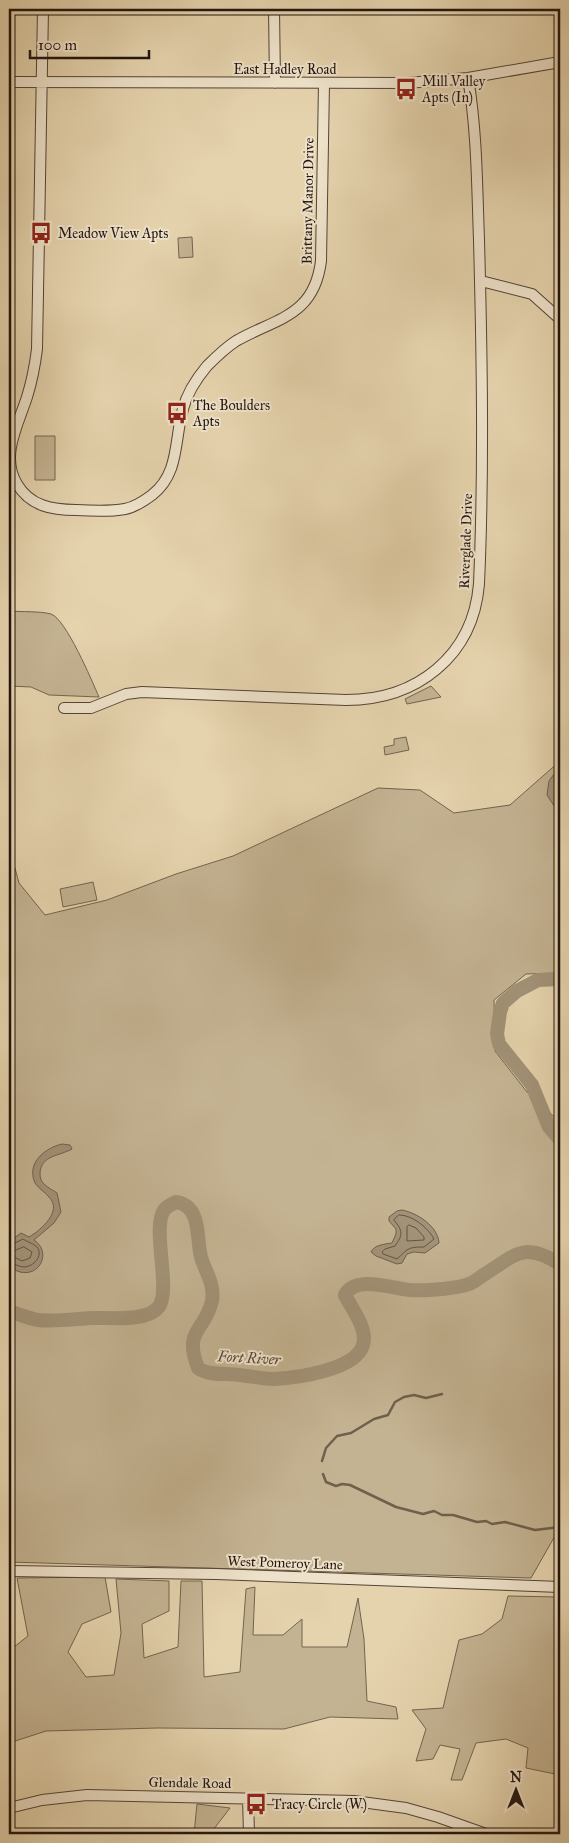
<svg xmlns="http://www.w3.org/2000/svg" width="569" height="1843" viewBox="0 0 569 1843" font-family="'IM FELL Great Primer',serif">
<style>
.green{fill:#c4b392;stroke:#726450}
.water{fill:#a29277;stroke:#6e604d}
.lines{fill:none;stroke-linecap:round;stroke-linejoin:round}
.shore{stroke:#625343;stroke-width:1}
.stream{stroke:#6e604d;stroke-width:2.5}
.river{stroke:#a29277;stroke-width:14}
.minor-casing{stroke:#524436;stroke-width:12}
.minor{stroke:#eee2ca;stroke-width:10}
.labels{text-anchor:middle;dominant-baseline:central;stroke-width:4;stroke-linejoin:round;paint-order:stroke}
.street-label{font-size:14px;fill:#21140f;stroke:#eee2ca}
.poi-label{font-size:14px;fill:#21140f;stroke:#eee2ca;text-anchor:start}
.water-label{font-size:15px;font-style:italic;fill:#554639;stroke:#eee2ca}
</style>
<rect width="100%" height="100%" fill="#e5d3ad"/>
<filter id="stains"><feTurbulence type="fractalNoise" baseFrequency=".004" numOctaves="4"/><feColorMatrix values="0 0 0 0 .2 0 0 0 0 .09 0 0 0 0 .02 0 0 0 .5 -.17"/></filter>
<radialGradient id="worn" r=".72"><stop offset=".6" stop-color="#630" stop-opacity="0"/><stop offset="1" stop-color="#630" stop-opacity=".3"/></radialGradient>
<!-- green -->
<path class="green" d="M192 237 193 257 179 258 178 238Z
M35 436H55V480H35Z
M9 611C21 612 40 611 51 614 66 619 92 681 99 697L49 695 31 687 9 686Z
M431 686 441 697 407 704 405 699Z
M406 737 409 750 385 755 384 747 394 745V739Z
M560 761V973L526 974 494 1000 495 1051 527 1092 560 1122V1527L531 1578 9 1562V846L19 883 45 915 107 900 176 874 233 856 378 788 420 790 454 813 510 805Z
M93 882 97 900 63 907 60 889Z
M105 1577 111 1612 82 1624 68 1652 86 1677 114 1675 121 1633 116 1579 169 1581V1611L142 1624 144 1658 178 1647 181 1581H202L204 1677 240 1672 246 1589 255 1587 253 1635H283L302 1619V1647H347L358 1598 364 1639 367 1701 396 1707 398 1719 330 1717 284 1729 157 1728 46 1731 9 1743V1696L14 1680 9 1651 28 1636 17 1578Z
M508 1596 560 1597V1775L526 1768 528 1748 506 1739 476 1743 462 1780H451L460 1749 440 1745 433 1759 416 1761 426 1729 412 1710 443 1708 459 1640 482 1634 502 1619Z
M197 1804 230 1808 210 1834H194Z"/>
<!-- water -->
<path class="water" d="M560 766V815L547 795 549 781Z
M62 1144 70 1145 72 1149C60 1156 41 1155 40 1173 40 1178 41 1181 44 1184 48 1188 53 1190 57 1193L61 1212 54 1223 34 1240C52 1252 40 1277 20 1272 16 1271 12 1268 9 1266V1242L21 1233 29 1237C41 1230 63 1211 49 1197 45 1192 39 1189 35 1183 26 1163 45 1148 62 1144Z
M402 1210C417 1213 438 1226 439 1243L425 1253 414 1252 407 1254 402 1263 397 1264 376 1256 371 1252C374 1245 385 1244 392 1243L396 1234V1229L389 1221V1217L397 1211Z"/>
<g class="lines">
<!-- shore -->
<path class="shore" d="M399 1215C413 1215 428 1228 434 1239L424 1247C407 1247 408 1249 397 1259L383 1254 382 1252 385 1249 395 1246C403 1235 403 1231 394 1220Z
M409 1225 416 1228 424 1237V1240L407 1241V1227Z
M9 1246 23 1239C27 1242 33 1243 37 1247 44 1256 33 1267 24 1267 18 1267 14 1263 9 1262
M24 1247 32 1252 30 1258 22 1261 12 1256V1252Z"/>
<!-- stream -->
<path class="stream" d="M322 1461 326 1448 337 1436 351 1433 374 1419 388 1415 395 1402 404 1397 414 1395 426 1398 442 1394
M323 1474 326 1482 336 1486 342 1484 350 1485 396 1507 423 1514 434 1511 442 1515H453L477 1522 486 1521 492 1524 505 1522 535 1530 560 1527"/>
<!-- river -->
<path class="river" d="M560 979 538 980 517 991 503 1003 500 1012 497 1034 499 1044 532 1085 549 1127 560 1140
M9 1311C18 1314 28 1318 38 1320 55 1322 74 1319 91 1318 108 1317 150 1323 160 1305 170 1285 152 1228 164 1210 167 1206 172 1204 176 1202 202 1206 196 1238 201 1257 205 1271 215 1284 212 1301 205 1332 183 1329 198 1368 209 1376 226 1373 239 1375 251 1376 262 1379 274 1379 296 1378 356 1370 363 1345 368 1329 352 1309 345 1295 355 1275 391 1288 409 1290 420 1291 432 1290 443 1289 452 1288 461 1287 469 1284 475 1282 480 1277 485 1274 518 1253 524 1242 560 1264"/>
<!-- minor casing -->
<g class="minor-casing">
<path id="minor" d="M43 9 37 349C35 365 32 381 27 397 18 425 0 456 17 484 30 506 52 510 76 510 92 511 109 512 125 509 135 507 144 501 152 495 180 473 174 440 183 409 187 393 197 378 207 366 216 357 225 348 236 341 276 318 314 317 321 261L324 83
M274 9 275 83
M9 82 407 83 468 78 560 62
M481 281 532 294 560 319
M64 708H91L126 694 142 692 346 700C417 700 473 656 479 584 484 470 482 355 479 240 477 186 477 131 468 78
M9 1571 216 1574 560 1587
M248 1798 249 1834
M9 1808 42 1800 87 1795 354 1801 406 1808 438 1817 486 1834"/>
</g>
<!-- minor -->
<use href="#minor" class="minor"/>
</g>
<!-- icons -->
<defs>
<g id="bus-bare" transform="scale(1.725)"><path d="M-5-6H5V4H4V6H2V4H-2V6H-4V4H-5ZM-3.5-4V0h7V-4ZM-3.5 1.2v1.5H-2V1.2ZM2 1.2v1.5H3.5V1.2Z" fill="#8f2418" stroke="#eee2ca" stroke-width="2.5" paint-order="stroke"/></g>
</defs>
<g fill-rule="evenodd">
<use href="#bus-bare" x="406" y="89"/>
<use href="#bus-bare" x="41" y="233"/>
<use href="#bus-bare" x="177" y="413"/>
<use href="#bus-bare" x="256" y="1804"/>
</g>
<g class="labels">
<!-- street labels -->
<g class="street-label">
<text x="285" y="69">East Hadley Road</text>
<text transform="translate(308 201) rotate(-89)">Brittany Manor Drive</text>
<text transform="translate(466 541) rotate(-88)">Riverglade Drive</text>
<text transform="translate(285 1563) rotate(2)">West Pomeroy Lane</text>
<text transform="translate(190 1783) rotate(1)">Glendale Road</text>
</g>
<!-- poi labels -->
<g class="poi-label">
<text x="422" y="81">Mill Valley<tspan x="422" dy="16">Apts (In)</tspan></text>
<text x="58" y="233">Meadow View Apts</text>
<text x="193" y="405">The Boulders<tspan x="193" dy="16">Apts</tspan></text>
<text x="272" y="1804">Tracy Circle (W)</text>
</g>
<!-- water labels -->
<g class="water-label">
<text transform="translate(249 1358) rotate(3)">Fort River</text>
</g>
</g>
<!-- margin -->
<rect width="569" height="1843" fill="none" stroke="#e5d3ad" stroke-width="30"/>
<rect x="10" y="10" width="549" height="1823" fill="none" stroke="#21140f" stroke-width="2.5"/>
<rect x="15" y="15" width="539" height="1813" fill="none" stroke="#21140f"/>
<!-- north arrow -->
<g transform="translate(516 1790)" stroke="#eee2ca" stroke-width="4" paint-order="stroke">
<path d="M0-4L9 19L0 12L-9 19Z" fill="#21140f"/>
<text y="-8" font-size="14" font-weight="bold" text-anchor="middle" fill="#21140f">N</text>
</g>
<!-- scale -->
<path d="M30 50v8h119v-8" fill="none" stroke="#21140f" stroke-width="2.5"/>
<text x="38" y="50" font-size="15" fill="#21140f" stroke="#eee2ca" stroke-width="4" paint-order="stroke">100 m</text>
<rect width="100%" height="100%" filter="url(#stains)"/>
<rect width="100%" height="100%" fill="url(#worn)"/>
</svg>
